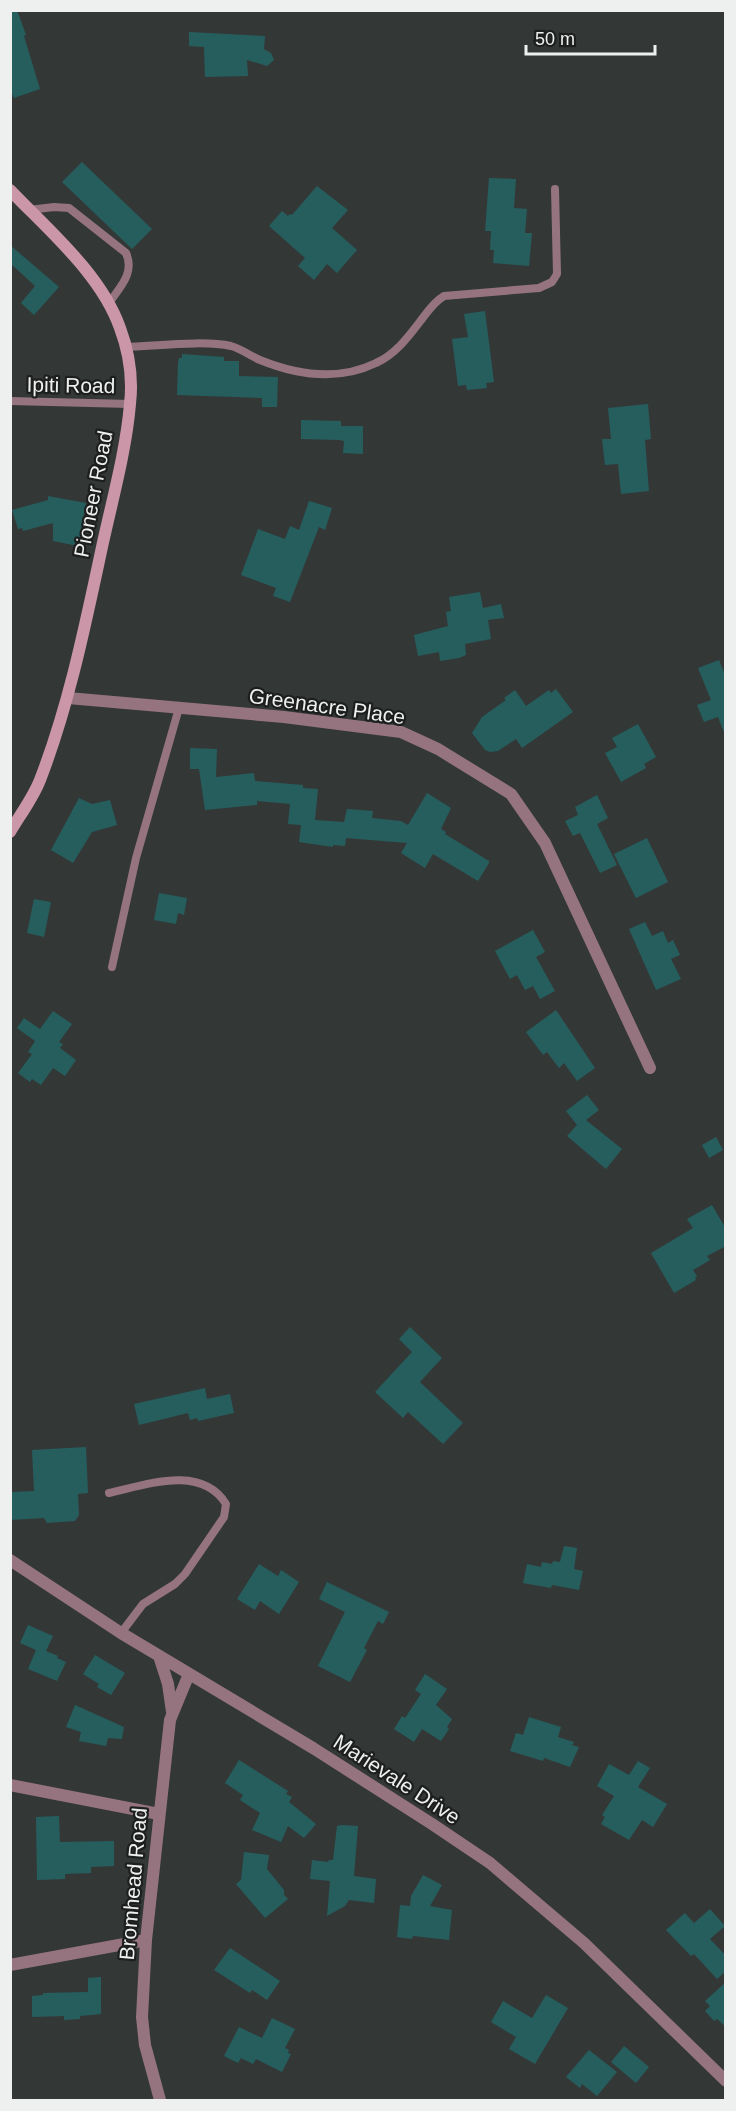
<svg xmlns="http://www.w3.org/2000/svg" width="736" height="2111" viewBox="0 0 736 2111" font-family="Helvetica,sans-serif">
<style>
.building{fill:#265e5e}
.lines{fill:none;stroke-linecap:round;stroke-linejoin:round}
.lane{stroke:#957480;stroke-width:8}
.street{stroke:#957480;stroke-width:12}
.secondary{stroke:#ca96a8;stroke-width:12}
.labels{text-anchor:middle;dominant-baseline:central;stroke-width:4.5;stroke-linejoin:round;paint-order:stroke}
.street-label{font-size:21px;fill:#eef0f0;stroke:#1d1e1e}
</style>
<rect width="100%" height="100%" fill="#333837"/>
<!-- building -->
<path class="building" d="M10 10H17L26 35 24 36 40 89 14 98 10 90Z
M189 32 265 36 264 49 271 53 274 60 267 66 247 60 248 76 205 77 204 47 189 46Z
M82 162 152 229 132 249 62 182Z
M489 178 516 179 514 208 527 209 525 233H532L529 266 493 263 494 250H490L491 231H485Z
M317 186 348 210 332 228 357 250 337 273 327 264 314 280 298 266 305 258 269 226 282 211 288 216 290 214 292 215Z
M10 245 59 287 34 315 21 303 35 286 10 263Z
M485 311 494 382 486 383 487 388 467 390 466 385 458 386 452 339 468 337 464 314Z
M182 354 224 357V361H239V376L278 377 277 407H262V398L177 395 178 363 179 358H182Z
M648 404 651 439 645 440 649 491 621 494 618 464 605 465 602 439H611L608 408Z
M301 420 341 421V426H363V454L343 453 344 441 339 440 301 439Z
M48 496 86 503 78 546 53 541V523L23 531 22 528 18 529 12 510 48 500Z
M309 501 332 508 325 530 319 527 290 602 273 596 276 588 241 575 258 529 285 539 290 526 299 530Z
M480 592 483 608 501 604 504 618 488 620 491 639 465 644 466 655 459 658 440 661 439 652 418 656 414 635 448 626 446 612 451 611 449 597Z
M719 660 726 677 725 735 718 717 704 722 697 705 711 700 698 668Z
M556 689 573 712 522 748 516 739 498 751 490 752 485 750 472 733 482 717 506 700 504 698 515 690 526 706 549 690 551 693Z
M638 724 656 757 644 764 646 768 621 782 605 753 617 747 612 738Z
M190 748 217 749 216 777 254 773 255 781 303 785V788L318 789 315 820 344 822 347 809 373 811 372 818 401 821 408 825 427 793 451 808 441 829 446 832 445 834 489 861V863L478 881 433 854 425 868 401 853 407 843 346 838 345 846 333 845V847L299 842 301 825 288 824 290 804 257 801V805L205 810 199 769H190Z
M597 795 608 818 597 824 617 865 600 873 580 833 573 836 565 821 578 815 575 807Z
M79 798 92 804 110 800 117 825 92 832 73 863 51 850Z
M647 838 668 882 636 898 614 854Z
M159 893 187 898 184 915 178 913 176 924 154 920Z
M34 899 51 902 44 937 27 933Z
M645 922 652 936 663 931 668 943 673 940 680 955 671 959 681 979 656 990 629 929Z
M533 930 545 952 536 957 555 991 540 999 533 986 525 990 517 975 510 979 495 951Z
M556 1010 595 1068 577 1081 564 1063 559 1068 547 1052 543 1055 526 1032Z
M53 1011 72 1024 59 1042 63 1044 60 1048 76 1060 65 1076 53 1068 41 1085 32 1079 30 1082 18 1073 32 1054 28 1052 35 1041 17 1028 24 1018 40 1029Z
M587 1095 599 1110 586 1120 622 1149 606 1169 567 1136 577 1125 566 1111Z
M716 1137 723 1150 709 1158 702 1145Z
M712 1205 726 1229V1246L707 1256 710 1260 693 1270 697 1276 695 1278 696 1280 674 1293 651 1253 693 1228 687 1219Z
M410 1327 442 1358 420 1382 463 1423 443 1444 408 1412 403 1418 375 1392 412 1352 399 1339Z
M205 1388 207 1399 230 1394 234 1413 198 1421 197 1418 190 1420 188 1413 139 1425 134 1404Z
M86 1447 88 1493 78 1494 79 1515 75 1521 47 1523 44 1518 10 1520V1492L34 1491 32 1450Z
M564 1546 577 1548 574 1569 583 1571 579 1590 552 1585 551 1588 523 1583 527 1564 541 1567 542 1562 552 1564 553 1561 560 1562Z
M259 1564 278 1576 281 1570 299 1582 279 1614 260 1601 255 1610 237 1599Z
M327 1582 389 1612 383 1624 378 1621 364 1648 367 1650 350 1682 318 1666 345 1612 319 1599Z
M28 1625 53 1636 46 1651 58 1656 57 1658 66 1662 57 1681 28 1669 36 1650 20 1643Z
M95 1655 125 1673 111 1695 97 1687 99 1684 83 1674Z
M425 1674 447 1689 436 1705 452 1719 447 1727 449 1729 441 1741 422 1729 414 1742 394 1729 402 1716 405 1718 421 1694 415 1690Z
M75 1705 124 1727 122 1739 108 1738 106 1746 79 1741 81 1732 66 1727Z
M529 1717 561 1727 558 1737 574 1742 572 1745 579 1747 570 1767 544 1758 543 1761 510 1751 516 1733 523 1735Z
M239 1760 288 1791 286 1794 292 1797 289 1802 316 1824 304 1838 288 1826 281 1842 252 1830 260 1813 240 1800 243 1795 225 1783Z
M638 1761 650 1768 638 1787 667 1804 653 1827 642 1820 629 1840 601 1824 605 1817 602 1815 614 1796 597 1786 609 1764 629 1775Z
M59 1816 60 1842 114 1841V1866L91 1867V1873L65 1874V1879L37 1880 36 1817Z
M342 1825 358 1826 354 1876 376 1879 374 1903 349 1900 345 1906 327 1916 330 1881 310 1879 312 1860 328 1862 329 1860H333L337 1826Z
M244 1852 269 1855 267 1869 284 1890V1895L288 1899 265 1918 236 1884 241 1880Z
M423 1875 442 1885 430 1906 452 1910 449 1940 413 1936 412 1939 397 1937 400 1905 410 1906 411 1896Z
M710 1909 725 1926 710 1939 726 1956V1971L717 1979 694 1954 691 1956 666 1930 685 1913 694 1923Z
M230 1948 280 1981 267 2000 252 1990 250 1993 214 1970Z
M101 1977V2014L80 2016V2019L64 2020V2016L32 2017V1996L43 1995V1993L88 1992V1978Z
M726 1982V2027L717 2019 714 2021 705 2011 710 2006 705 2001Z
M546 1995 568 2008 535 2064 509 2049 516 2037 491 2022 503 2001 532 2018Z
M272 2018 295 2029 285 2048 289 2050 288 2053 291 2054 282 2072 256 2059 253 2064 241 2058 238 2063 224 2056 239 2027 262 2038Z
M624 2046 649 2067 636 2083 611 2062Z
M589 2050 617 2072 597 2096 582 2084 580 2088 566 2077Z"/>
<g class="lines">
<!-- lane -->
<path class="lane" d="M29 210 54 207 69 208 126 253C135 273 120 287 109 303
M126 347C156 346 204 340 231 346 242 349 250 356 260 360 297 375 339 381 376 363 396 354 409 336 422 319 428 311 434 302 444 296L539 288 552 282 557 274 555 189
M10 401 130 404
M112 967 136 858 179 708
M109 1493C146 1485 201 1464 226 1504L224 1517 185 1574 175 1584 143 1604 121 1633"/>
<!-- street -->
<path class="street" d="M68 698 284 717 401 732 438 749 511 794 545 843 650 1068
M10 1560 121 1633 313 1748 432 1824 490 1863 584 1943 726 2081
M159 1656 168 1684 172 1712
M10 1785 159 1814
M10 1965 146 1940
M160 2100 145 2045 142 2017 146 1940 170 1720 189 1674"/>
<!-- secondary -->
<path class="secondary" d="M10 190C49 231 101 274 120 328 129 352 133 378 130 404 126 451 112 501 102 547 85 626 69 705 40 780 33 798 20 815 10 832"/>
</g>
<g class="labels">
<!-- street labels -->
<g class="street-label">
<text transform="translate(71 385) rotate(1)">Ipiti Road</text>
<text transform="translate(93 494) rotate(-79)">Pioneer Road</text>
<text transform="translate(327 706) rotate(8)">Greenacre Place</text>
<text transform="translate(397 1779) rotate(33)">Marievale Drive</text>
<text transform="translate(133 1884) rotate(-85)">Bromhead Road</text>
</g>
</g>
<!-- border -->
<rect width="736" height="2111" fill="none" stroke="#eef0f0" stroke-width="24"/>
<!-- scale -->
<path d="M526 45v9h129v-9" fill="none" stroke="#eef0f0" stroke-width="3"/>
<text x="535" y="45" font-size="18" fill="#eef0f0" stroke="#1d1e1e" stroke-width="4.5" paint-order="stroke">50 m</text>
</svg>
